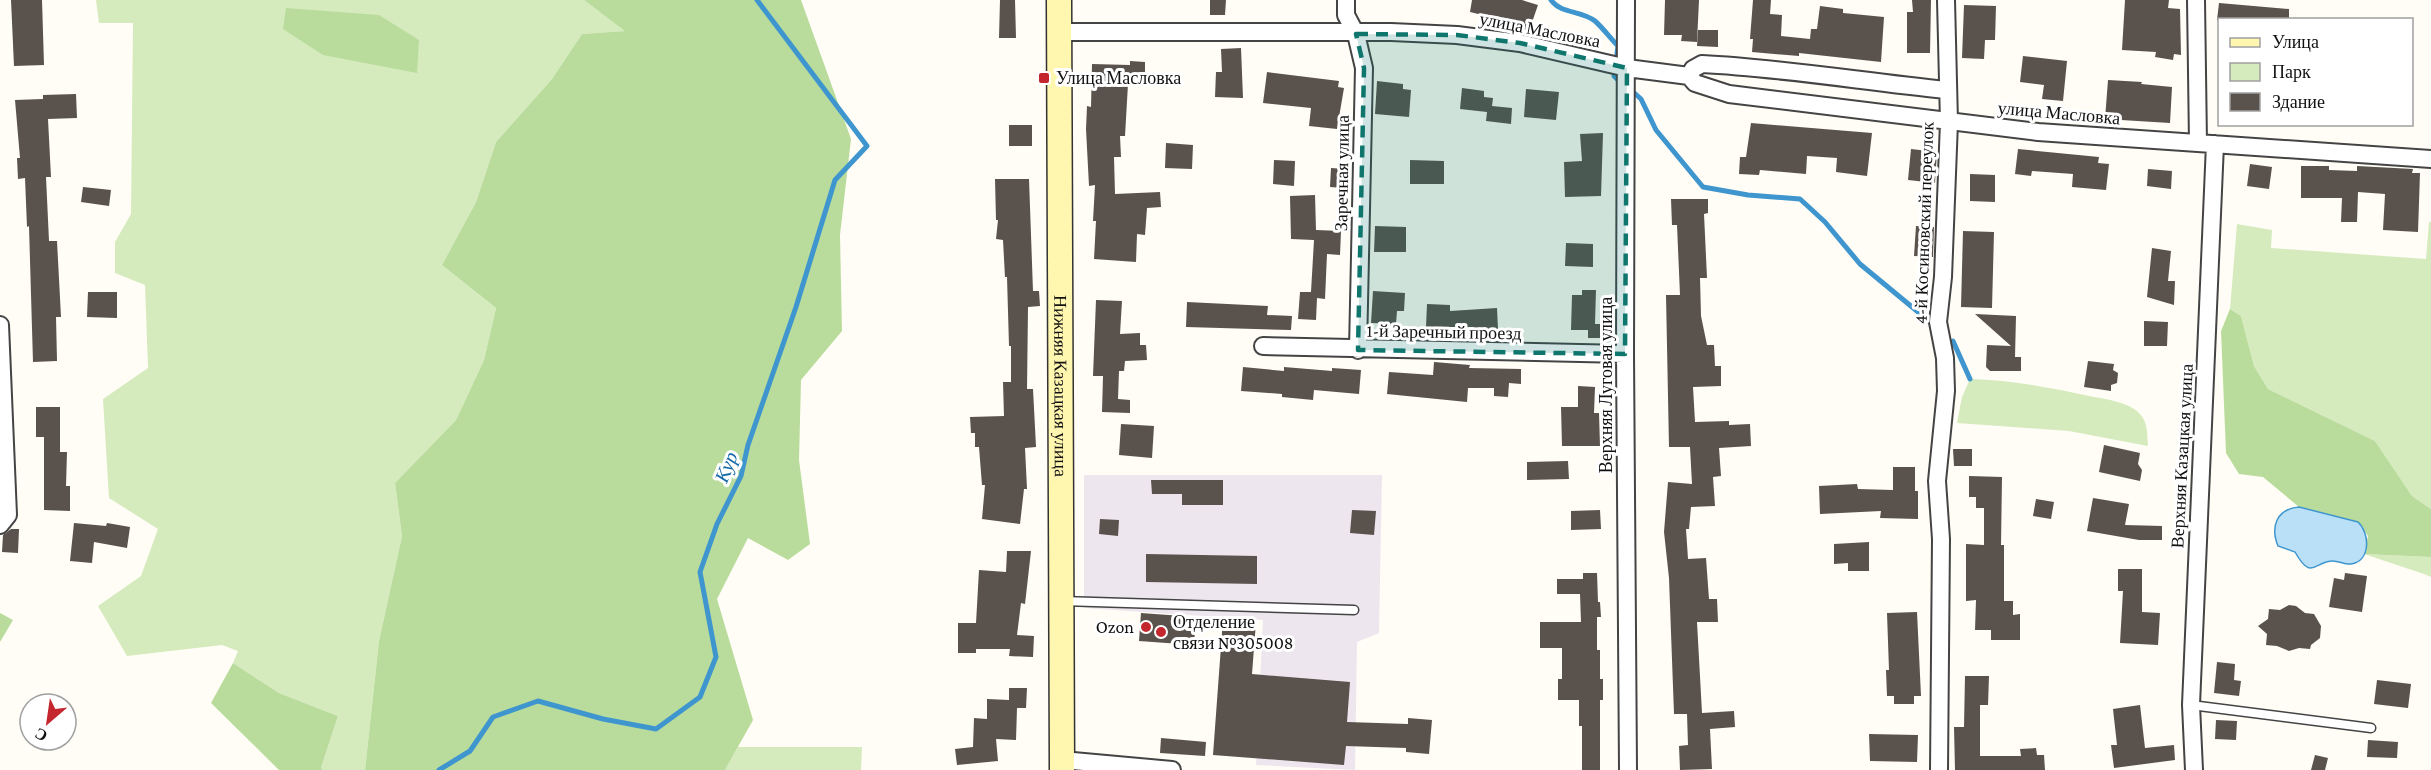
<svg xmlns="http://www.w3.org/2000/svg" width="2431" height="770" viewBox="0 0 2431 770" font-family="'Crimson Pro',serif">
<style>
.industrial{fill:#eee6ef}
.green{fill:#d5ebbd}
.forest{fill:#b9dc9c}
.water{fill:#b9e0f7;stroke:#3f96cf;stroke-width:1.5}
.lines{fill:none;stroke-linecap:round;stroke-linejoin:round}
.stream{stroke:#3f96cf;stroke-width:5}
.building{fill:#5a524d}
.lane-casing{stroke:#444;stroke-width:11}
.street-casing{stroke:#444;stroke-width:20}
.secondary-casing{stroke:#333;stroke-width:27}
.lane{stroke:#fff;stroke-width:8}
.street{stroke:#fff;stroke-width:16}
.secondary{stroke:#fff6b0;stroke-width:24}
.marked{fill:#0f766e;fill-opacity:0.2;stroke:#0f766e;stroke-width:4.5;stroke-dasharray:12 8;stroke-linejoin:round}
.poi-dot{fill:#c4262e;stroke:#fff;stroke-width:2}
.labels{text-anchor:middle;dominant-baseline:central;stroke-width:6;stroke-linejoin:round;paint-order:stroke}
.street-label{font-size:18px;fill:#111;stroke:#fff}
.poi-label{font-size:18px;fill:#111;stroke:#fff;text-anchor:start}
.water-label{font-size:20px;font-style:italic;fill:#1768a6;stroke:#fff}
</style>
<rect width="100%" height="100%" fill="#fffdf5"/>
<!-- industrial -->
<path class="industrial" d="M1084 475H1382L1379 633 1357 642 1355 770 1256 765 1263 620 1084 608Z"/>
<!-- green -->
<path class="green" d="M96 0H584L626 31 582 34 552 79 496 142 476 202 442 265 496 308 484 360 456 420 395 483 402 536 379 641 365 770H323L321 768 338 716 279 693 233 663 238 651 222 645 127 656 98 606 141 576 158 529 109 498 103 399 148 368 145 285 115 273V242L131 214 133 23H99Z
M2429 222H2431V509L2412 496 2375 441 2268 389 2254 366 2241 316 2230 309 2237 224 2272 230 2271 248 2426 259Z
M1970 379C2013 380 2053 388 2094 397 2106 399 2124 402 2134 409 2148 418 2147 431 2148 446L2069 431 1957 423 1962 397Z
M2364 554 2431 557V577L2424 574Z
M738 747H862L861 770H725Z"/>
<!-- forest -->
<path class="forest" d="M584 0H801L851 139 840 235 842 331 801 380 799 460 810 544 788 560 748 538 717 599 753 720 725 770H365L379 641 402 536 395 483 456 420 484 360 496 308 442 265 476 202 496 142 552 79 582 34 625 31Z
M286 8 379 15 419 40 417 73 323 55 283 29Z
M2230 309 2241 316 2254 366 2268 389 2375 441 2412 496 2431 509V557L2364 554 2368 536 2358 522 2299 507 2263 477 2239 474 2226 453 2221 331Z
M0 613 13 620 0 642Z
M233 663 279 693 338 716 321 768 323 770H279L211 703Z"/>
<!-- water -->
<path class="water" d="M2299 507 2358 522C2370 533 2371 561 2351 564 2345 565 2339 561 2333 561 2314 561 2312 582 2295 552L2278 546C2270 526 2277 509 2299 507Z"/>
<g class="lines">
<!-- stream -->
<path class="stream" d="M1551 0C1561 14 1581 10 1595 21 1603 28 1610 38 1618 46L1614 76 1621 83
M1631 90 1641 99 1656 130 1703 187 1748 195 1800 199 1825 222 1860 264 1929 321
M1953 341 1970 379
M439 770 470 751 493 717 538 701 603 719 656 729 700 697 716 657 700 572 717 524 741 476 748 445 796 307 835 180 867 146 757 0"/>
</g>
<!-- building -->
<path class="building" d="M11 0H42L44 65 14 66Z
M1000 0H1015L1016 38H999Z
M1210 0H1226L1225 15H1210Z
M1472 0H1522L1538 5 1529 31 1510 25 1511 22 1470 12Z
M1665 0H1699L1697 42 1681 41 1682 35H1664Z
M1753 0H1771L1770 14 1782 15 1781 36 1810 39 1811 29H1817L1820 6 1843 9V13L1884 17 1881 62 1799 53V56L1752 52 1753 39H1750Z
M1912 0H1931L1930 53H1907V12H1913Z
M2125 0H2169L2168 8 2180 9 2181 55 2174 54 2173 60 2155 57 2156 52 2122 50Z
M2219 3 2289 9V20H2217Z
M1964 5 1996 6 1995 40H1985L1984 59 1962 58Z
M1698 30H1718V47L1697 46Z
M1241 48 1243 98 1215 97 1216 72H1222L1221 49Z
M2023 56 2067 61 2063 101 2042 99 2044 85 2020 82Z
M1130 61 1145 62V85L1128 84 1125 136H1120L1121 157H1114L1115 194 1160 192 1161 207 1147 208 1145 235 1137 234 1136 262 1094 259 1096 221H1093L1095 185 1089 186 1086 129 1087 106 1091 107 1092 64 1130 65Z
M1267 72 1339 81 1338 87 1344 88 1337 129 1309 126 1311 108 1263 103Z
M2108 80 2142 82 2141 84 2172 87 2170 123 2105 119Z
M1377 81 1403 84V89L1411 90 1409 117 1375 114Z
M1462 88 1484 91V97L1493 98 1492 106 1512 108 1511 124 1486 121 1487 112 1460 109Z
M1526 89 1559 92 1556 120 1524 117Z
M76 94 77 118 48 119 51 177H46L49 241H57L61 317H56L57 361 33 362 29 226 27 227 25 178 18 179 17 158H20L15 100 43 99V95Z
M1751 123 1872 133 1867 176 1836 172 1837 158 1807 156 1806 174 1760 170 1759 175 1739 174 1740 157H1746Z
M1009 125H1032V146H1009Z
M1603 133 1601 196 1565 197 1564 162 1582 161 1580 134Z
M1166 143 1193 145 1192 169 1165 168Z
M1911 149 1937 152 1935 183 1908 180Z
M2018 149 2099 157 2098 163 2109 164 2106 190 2072 187 2073 174 2032 171 2031 176 2015 174Z
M1274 160 1295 161 1294 186 1273 184Z
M1410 160 1444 161V184H1410Z
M2250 164 2272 167 2269 189 2247 186Z
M2301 166H2329V170L2357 171V166L2413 169 2412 173H2420L2418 232 2383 230 2385 194 2358 192 2357 222H2341L2342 198H2301Z
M1331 168 1345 169 1344 188 1330 187Z
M2148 169 2172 171 2171 189 2147 186Z
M1970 174 1995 175V202L1970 201Z
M995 179H1029L1033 291H1039L1040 306 1028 307 1027 389H1033L1036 447 1025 448 1027 489H1024L1020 524 982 519 985 485H982L979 447H975V433H971L970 417 1004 416 1003 382H1011V346H1009L1007 277H1005L1003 240 996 239 998 220H996Z
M83 187 111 190 109 206 81 202Z
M1315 195 1316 230 1341 231 1340 255 1327 254 1325 299 1317 298 1316 320 1298 319 1300 292H1311L1314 240 1291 239 1290 196Z
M1671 199H1708V213L1704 214 1707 278H1700L1701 316 1707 345H1714L1715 366H1721V386L1693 387 1695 422 1729 421V425L1750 424 1751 446 1719 448 1721 476 1713 477 1715 506 1691 507 1689 529H1686L1688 559 1706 558 1709 599H1717L1718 622H1697L1702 713 1734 711 1735 727 1710 729 1712 769 1680 770 1679 746 1688 745 1687 714H1674L1669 578 1664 532 1668 482 1692 484 1690 447H1669L1666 295H1680L1677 225H1672Z
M1375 226 1406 227V252H1374Z
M1916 226 1934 227 1933 257 1914 256Z
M1963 231 1994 232 1992 308 1961 307Z
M1566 243 1593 244V267L1565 266Z
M2152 248 2171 251 2168 281H2175L2174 305 2147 297Z
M1582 290H1596L1595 324H1602V338H1588V330H1571L1572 295H1582Z
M1373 291 1405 293 1404 311H1397L1396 324 1371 323Z
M88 292H117V318L87 317Z
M1096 300 1122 301 1120 334 1140 333V345H1146L1147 360 1125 361 1124 371H1119L1118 399 1130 400V413L1102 412 1103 376H1093Z
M1187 302 1268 306 1267 315 1292 316 1291 330 1186 327Z
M1427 304 1450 305V311L1497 308 1498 329 1474 330V327H1426Z
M1975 314 2016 316 2015 357H2021V371H1990L1986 367 1987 345 2011 346Z
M2144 321 2168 322 2167 346H2144Z
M2088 361 2114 364 2113 370 2118 373 2117 383 2111 385V391L2084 387Z
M1434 362 1470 365 1469 368 1521 369V384L1509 383 1508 397 1494 396V388H1468L1467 402 1387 394 1389 372 1433 375Z
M1243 367 1284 371V367L1332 371V368L1361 370 1359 394 1314 390 1313 400 1282 397V394L1241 391Z
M1578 386 1595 387 1594 413H1599L1600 446H1562L1561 407H1578Z
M36 407H60V452H67L66 486H70V511L44 510V437H36Z
M1121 424 1154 426 1152 458 1119 455Z
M2104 445 2140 453 2138 464 2142 470 2140 481 2099 472Z
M1953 449H1972V466H1954Z
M1568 461 1569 479 1527 480V462Z
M1893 467H1915V491H1918V519L1880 518 1881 511 1820 514 1819 486 1857 484 1858 489 1893 490Z
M1969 476 2002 477 2001 545H2004V601H2013V615L2020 614V640H1991V630H1975L1976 600 1966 601V544L1984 545V508H1976V497H1969Z
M1151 480H1223V505H1182V494H1152Z
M2093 498 2129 504 2125 525 2162 526V540H2139L2087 531Z
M2036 499 2054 502 2051 519 2033 516Z
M1352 510 1376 511 1374 535 1350 533Z
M1600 510 1601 529 1571 530V511Z
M1100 519 1119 520 1118 536 1099 534Z
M74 523 106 526 107 523 130 527 127 548 94 542 92 563 70 561Z
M11 529H19L18 553 2 552 3 535Z
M1869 542V571H1848V563L1834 564V544Z
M1007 551H1031L1025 604 1021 603 1017 635 1034 636 1033 657 1009 656 1010 649H976V653H958V623H976L979 570 1006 572Z
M1146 554 1257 556V584L1146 582Z
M2118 569H2142V612L2160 613 2158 645 2120 643 2123 591H2118Z
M1583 573H1597L1598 602H1600L1601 617H1597V650H1600V679H1603V700H1600V770H1582V726H1579V700H1558V679H1562V648H1540V622H1581L1580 594H1557V579H1583Z
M2345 573 2367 576 2362 612 2329 607 2334 578 2344 580Z
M2289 605 2296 606 2305 613 2314 614 2321 626 2320 638 2311 645 2310 649 2299 648 2289 651 2277 646 2266 645 2267 634 2258 626 2268 619 2269 609 2280 610Z
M1917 612 1921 696H1914V704H1894V696H1887L1886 670H1889L1887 613Z
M1141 613 1196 617 1194 645 1139 641Z
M1223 619 1256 622 1252 674 1350 682 1347 722 1408 724V718L1432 720 1429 754 1406 752V748L1346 746 1344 765 1213 755Z
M2217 662 2235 664 2234 680 2241 681 2239 696 2214 693Z
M1965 676H1989L1988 705H1980V756H2021L2020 749 2036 748 2037 755H2044L2045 770H1955L1954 727H1964Z
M2377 680 2411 684 2408 708 2374 704Z
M1009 688H1027L1026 708H1017L1016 740 996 739 998 761 957 765 955 749 973 747 974 718 987 719V699L1009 700Z
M2140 705 2145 748 2174 745 2175 760 2114 768 2111 745H2117L2113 709Z
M2216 720 2237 721 2236 740 2215 739Z
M1869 734 1918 735 1917 762 1870 761Z
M1161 738 1206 742 1205 756 1160 753Z
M2368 740 2398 742 2397 758 2367 757Z
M2315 755 2328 758 2325 770H2311Z"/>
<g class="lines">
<!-- lane casing -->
<g class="lane-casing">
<path id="lane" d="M1062 601 1354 610
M2191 705 2371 728"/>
</g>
<!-- street casing -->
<g class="street-casing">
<path id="street" d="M1346 0V15L1356 34 1364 68 1358 350
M1626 0 1625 354 1628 770
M2196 0 2198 143
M1059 32H1391L1457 35 1520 43 1627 68 1689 76 1695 83 1729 94 2038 132 2431 159
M1689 76 1693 69 1702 64C1784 68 1865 82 1947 90
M0 325 8 515 0 525
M1263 346 1625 354
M1062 760 1172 770
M1939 770 1941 539 1937 481 1946 391 1945 358 1938 322 1943 277 1949 122 1946 0
M2194 770 2191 705 2215 144"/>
</g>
<!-- secondary casing -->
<g class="secondary-casing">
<g id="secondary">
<path id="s1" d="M1059 0 1062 770"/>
</g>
</g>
<!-- lane -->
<use href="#lane" class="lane"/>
<!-- street -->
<use href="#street" class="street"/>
<!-- secondary -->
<use href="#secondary" class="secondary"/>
</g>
<!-- marked area -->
<path class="marked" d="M1356 34 1457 35 1520 43 1627 68 1625 354 1358 350 1364 68Z"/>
<!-- markers -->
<g class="poi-dot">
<rect x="1038" y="72" width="12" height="12" rx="3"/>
<circle cx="1146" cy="627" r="6"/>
<circle cx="1161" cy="632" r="6"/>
</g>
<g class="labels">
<!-- street labels -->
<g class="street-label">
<text transform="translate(1540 30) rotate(11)">улица Масловка</text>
<text transform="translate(2059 113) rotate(5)">улица Масловка</text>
<text transform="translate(1342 173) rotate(-89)">Заречная улица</text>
<text transform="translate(1924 223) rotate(-88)">4-й Косиновский переулок</text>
<text transform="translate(1444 332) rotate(1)">1-й Заречный проезд</text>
<text stroke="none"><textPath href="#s1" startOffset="386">Нижняя Казацкая улица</textPath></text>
<text transform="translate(1606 385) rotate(-90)">Верхняя Луговая улица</text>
<text transform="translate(2182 456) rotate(-87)">Верхняя Казацкая улица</text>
</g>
<!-- poi labels -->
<g class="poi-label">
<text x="1056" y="78">Улица Масловка</text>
<text x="1173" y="622">Отделение<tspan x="1173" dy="21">связи №305008</tspan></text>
<text x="1134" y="627" text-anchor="end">Ozon</text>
</g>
<!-- water labels -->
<g class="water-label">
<text transform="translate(726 467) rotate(-68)">Кур</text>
</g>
</g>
<!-- legend -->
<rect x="2218" y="18" width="195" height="108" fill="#ffffff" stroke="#a0a0a0" stroke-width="1.5"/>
<rect x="2230" y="38" width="30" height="9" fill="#fff6b0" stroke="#a0a0a0" stroke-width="1.5"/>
<text x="2272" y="48" font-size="18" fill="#111111">Улица</text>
<rect x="2230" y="63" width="30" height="18" fill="#d5ebbd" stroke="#a0a0a0" stroke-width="1.5"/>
<text x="2272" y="78" font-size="18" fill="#111111">Парк</text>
<rect x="2230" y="93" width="30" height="18" fill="#5a524d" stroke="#a0a0a0" stroke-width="1.5"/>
<text x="2272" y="108" font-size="18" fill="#111111">Здание</text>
<!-- north arrow -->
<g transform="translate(48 722) rotate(209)"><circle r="28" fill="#ffffff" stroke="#a0a0a0" stroke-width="1.5"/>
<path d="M0-4.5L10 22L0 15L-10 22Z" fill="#c4262e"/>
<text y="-9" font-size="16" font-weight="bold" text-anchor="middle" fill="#111111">С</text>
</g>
</svg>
